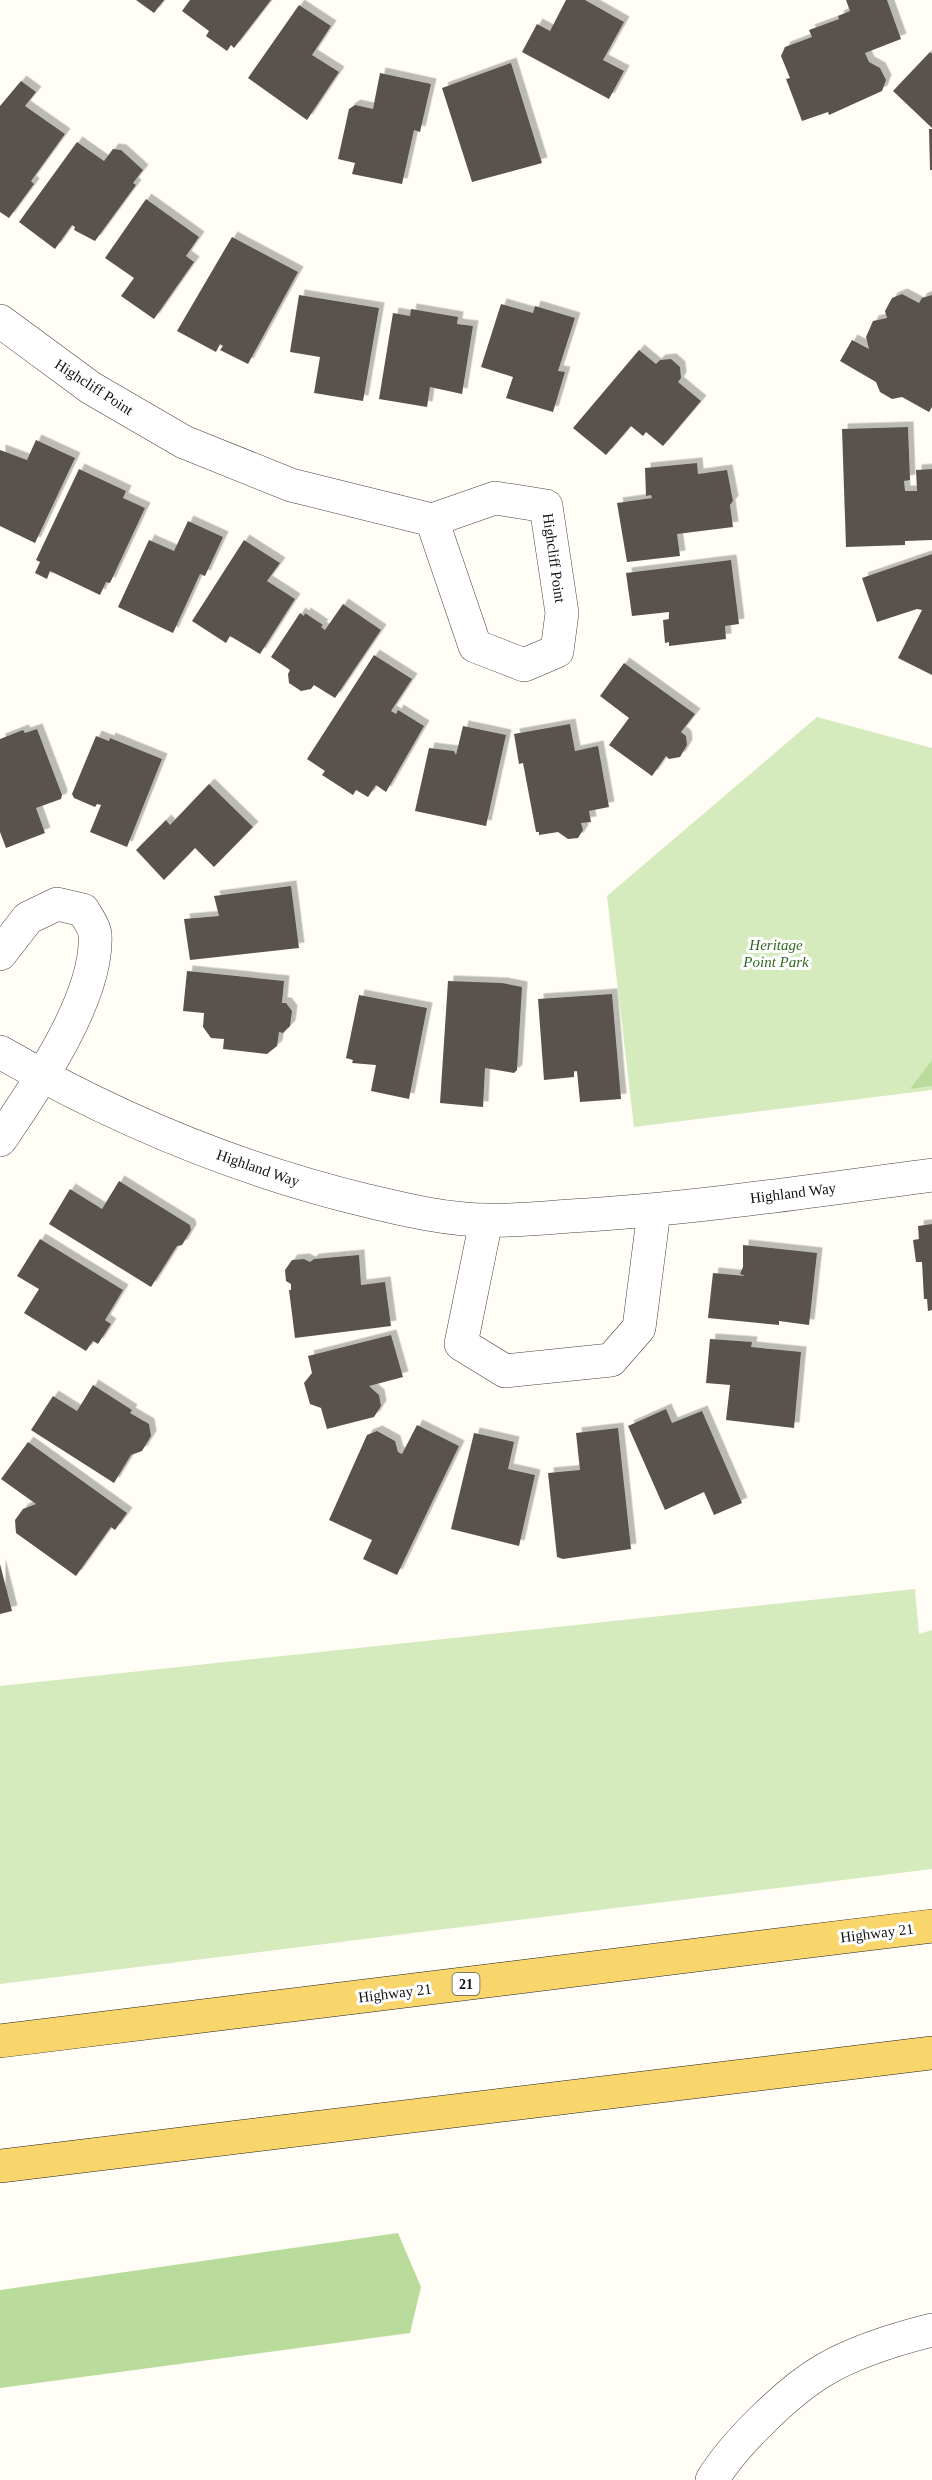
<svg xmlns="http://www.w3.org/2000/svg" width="932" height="2480" viewBox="0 0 932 2480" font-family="'Times New Roman',serif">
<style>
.green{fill:#d5ebbd}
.forest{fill:#b9dc9c}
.building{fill:#5a524d;filter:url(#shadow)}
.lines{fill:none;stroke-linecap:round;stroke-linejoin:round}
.minor-casing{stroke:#444;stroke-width:34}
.major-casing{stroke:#222;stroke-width:34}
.minor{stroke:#fff;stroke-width:33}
.major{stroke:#f9d66b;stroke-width:33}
.labels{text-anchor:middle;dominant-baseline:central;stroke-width:6;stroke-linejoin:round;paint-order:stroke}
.shield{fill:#fff;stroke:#585858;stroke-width:1.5}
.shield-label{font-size:14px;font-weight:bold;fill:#111}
.street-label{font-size:15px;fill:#111;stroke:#fff}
.park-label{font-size:15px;font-style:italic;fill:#2f6b1f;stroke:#fff}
</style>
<defs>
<filter id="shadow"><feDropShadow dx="5.5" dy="-5.5" stdDeviation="0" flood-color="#0004"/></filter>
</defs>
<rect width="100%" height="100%" fill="#fffdf5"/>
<!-- green -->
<path class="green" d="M817 717 932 748V1090L634 1127 607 896Z
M915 1589 919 1634 932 1630V1869L0 1984V1686Z"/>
<!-- forest -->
<path class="forest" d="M932 1060V1086L910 1089Z
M398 2233 421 2287 410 2333 0 2388V2290Z"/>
<!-- building -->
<path class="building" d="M136 0H164L154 13Z
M190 0H271L234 48 231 45 227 51 206 36 209 31 182 11Z
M566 0H585L624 22 603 60 624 71 609 99 522 52 537 24 550 31Z
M846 0H887L901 39 865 53 869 62 880 68 886 80 882 91 829 115 828 112 802 121 786 79 790 78 781 56 785 47 812 37 809 30 839 19 838 16 850 11Z
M299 5 331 26 312 55 339 72 307 120 248 78Z
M930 52 932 54V128L893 91Z
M511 63 542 163 472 182 442 88Z
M380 73 431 84 420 132 414 130 402 184 352 174 355 163 338 159 349 109 355 105 373 109Z
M21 81 36 92 25 106 65 134 31 181 34 184 9 218 0 212V106Z
M929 129H932V170H930Z
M77 142 104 161 113 149 121 150 143 170 133 183 136 185 95 241 74 230 75 227 72 225 55 249 19 222Z
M146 199 199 237 186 256 194 262 154 319 121 296 134 278 105 258Z
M232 237 298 272 248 364 220 350 223 346 220 344 216 352 177 331Z
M902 294 919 303 922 298 932 295V407L929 412 902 397 892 399 880 392 876 382 840 361 852 340 869 349 866 337 873 321 887 318 885 311 892 298Z
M299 295 379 308 363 401 314 393 320 357 290 352Z
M501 304 533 313 535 306 575 318 558 371 565 372 553 412 506 398 513 377 481 367Z
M411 309 458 317 457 324 473 326 462 394 430 387 427 407 379 399 393 313 410 316Z
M639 350 656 364 660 360 671 359 680 367 681 378 678 382 701 401 663 446 646 432 643 436 631 426 606 455 573 428Z
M908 427 910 480 904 481 905 491H917L916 470 932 469V540L905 541V545L846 547 842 429Z
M36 440 75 458 35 543 0 526V450L27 460Z
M697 463 698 474 727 470 733 501 730 505 733 527 677 534 680 556 627 562 617 503 652 498 651 495 646 496 645 468Z
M79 469 126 491 123 498 145 508 110 583 106 582 100 595 50 571 47 579 35 573 40 562 36 560Z
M188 521 223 537 205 576 200 574 173 633 118 607 149 540 174 551Z
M244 540 280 563 267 581 295 599 260 654 230 636 226 643 192 621Z
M932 554V675L898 658 922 610 917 609 877 622 862 578Z
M731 560 739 624 725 626 726 639 669 646V642L665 643 663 620 669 619V612L632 616 626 573Z
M343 604 381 630 335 698 314 685 311 689 301 691 289 683 288 674 290 670 271 657 300 613 304 616 305 613 323 625 321 627 325 630Z
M374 655 412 679 391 711 396 714 398 710 424 726 386 792 376 785 368 797 356 790 353 795 322 775 325 771 307 759Z
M624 663 695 714 681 732 686 736 687 745 680 757 669 759 666 756 652 776 609 745 629 718 600 696Z
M570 724 575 751 598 746 609 807 589 811 591 822 581 823 583 830 578 838 568 839 558 832 539 835V832H536L523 763 519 764 514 734Z
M463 726 506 735 486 826 415 811 429 748 454 751 456 755Z
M37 729 62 795 61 799 36 808 45 833 6 848 0 832V739L23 730 25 733Z
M96 736 109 741 110 738 162 759 127 847 90 832 101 805 97 804 95 807 74 798 72 794Z
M209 784 253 827 214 867 195 848 164 880 136 850 166 820 170 825Z
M291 886 299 948 190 960 184 919 219 916 214 896Z
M187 971 284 981 282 1003H286L292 1011 290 1026 283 1033 279 1032 277 1046 267 1054 223 1049 224 1039 211 1038 203 1027 204 1013 183 1011Z
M448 981 502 983 522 987 517 1070 514 1073 485 1068 483 1107 440 1103Z
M612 994 621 1099 580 1102 577 1071H574V1077L544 1080 538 999Z
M359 995 427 1008 409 1099 371 1091 376 1065 352 1063 353 1060 346 1058Z
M119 1181 190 1225 191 1230 182 1245 177 1246 151 1287 49 1224 70 1189 102 1209Z
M932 1224V1310L928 1311 927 1299H924L922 1262H916L913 1240 919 1239 918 1226Z
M40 1239 123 1290 105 1320 111 1324 98 1344 93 1341 86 1351 24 1313 39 1289 17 1276Z
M743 1245 817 1253 809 1325 779 1321V1325L708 1318 713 1273 745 1276 740 1274 743 1267Z
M359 1255 361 1285 385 1282 391 1326 295 1338 289 1290H291V1284L286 1281 285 1270 292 1260 304 1259 310 1262 314 1259Z
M391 1335 403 1377 369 1386 379 1395 381 1406 374 1417 327 1429 321 1408 310 1404 304 1383 312 1373 308 1356Z
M710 1339 752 1342 751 1347 801 1352 794 1428 726 1420 730 1385 706 1383Z
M93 1385 132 1410 130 1413 149 1424 151 1436 142 1451 131 1455 114 1483 31 1430 53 1396 77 1411Z
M666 1409 672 1423 702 1411 742 1503 714 1515 704 1492 665 1510 628 1426Z
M417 1425 459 1446 397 1575 363 1559 372 1540 329 1520 367 1435 377 1431 395 1441 398 1452 402 1454Z
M618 1428 631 1549 563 1559 557 1557 548 1473 580 1470 576 1433Z
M474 1433 514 1442 508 1469 535 1475 519 1546 451 1529Z
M28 1442 127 1513 115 1530 111 1527 76 1576 16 1533 15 1520 23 1509 36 1504 1 1479Z
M0 1564 12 1611 0 1614Z"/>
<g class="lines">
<!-- minor casing -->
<g class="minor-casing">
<path id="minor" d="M0 321 91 388 184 442 291 485 432 520 495 498 546 506 562 613 557 651 524 665 475 646 432 520
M0 954 28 918 57 904 83 910C87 917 94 926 95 934 99 997 35 1089 0 1140
M0 1052C114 1118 239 1170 368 1201 406 1210 448 1220 488 1220 515 1221 543 1218 570 1216 691 1209 811 1191 932 1175
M486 1221 461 1344 505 1371 611 1360 639 1328 654 1211
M712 2480C734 2444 788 2391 824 2370 856 2351 896 2339 932 2330"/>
</g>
<!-- major casing -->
<g class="major-casing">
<path id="major" d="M0 2041 932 1926
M0 2166 932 2053"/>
</g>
<!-- minor -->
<use href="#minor" class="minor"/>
<!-- major -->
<use href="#major" class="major"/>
</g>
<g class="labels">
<!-- shield labels -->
<rect class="shield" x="452.5" y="1973" width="27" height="22" rx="4.5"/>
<g class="shield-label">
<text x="466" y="1984">21</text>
</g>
<!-- street labels -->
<g class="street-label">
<text transform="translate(94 387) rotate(33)">Highcliff Point</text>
<text transform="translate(554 558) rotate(82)">Highcliff Point</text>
<text transform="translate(258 1168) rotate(19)">Highland Way</text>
<text transform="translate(793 1193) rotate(-7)">Highland Way</text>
<text transform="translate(877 1933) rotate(-7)">Highway 21</text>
<text transform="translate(395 1993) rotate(-7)">Highway 21</text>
</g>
<!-- park labels -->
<g class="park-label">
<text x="776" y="945">Heritage<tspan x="776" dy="17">Point Park</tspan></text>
</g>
</g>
</svg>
